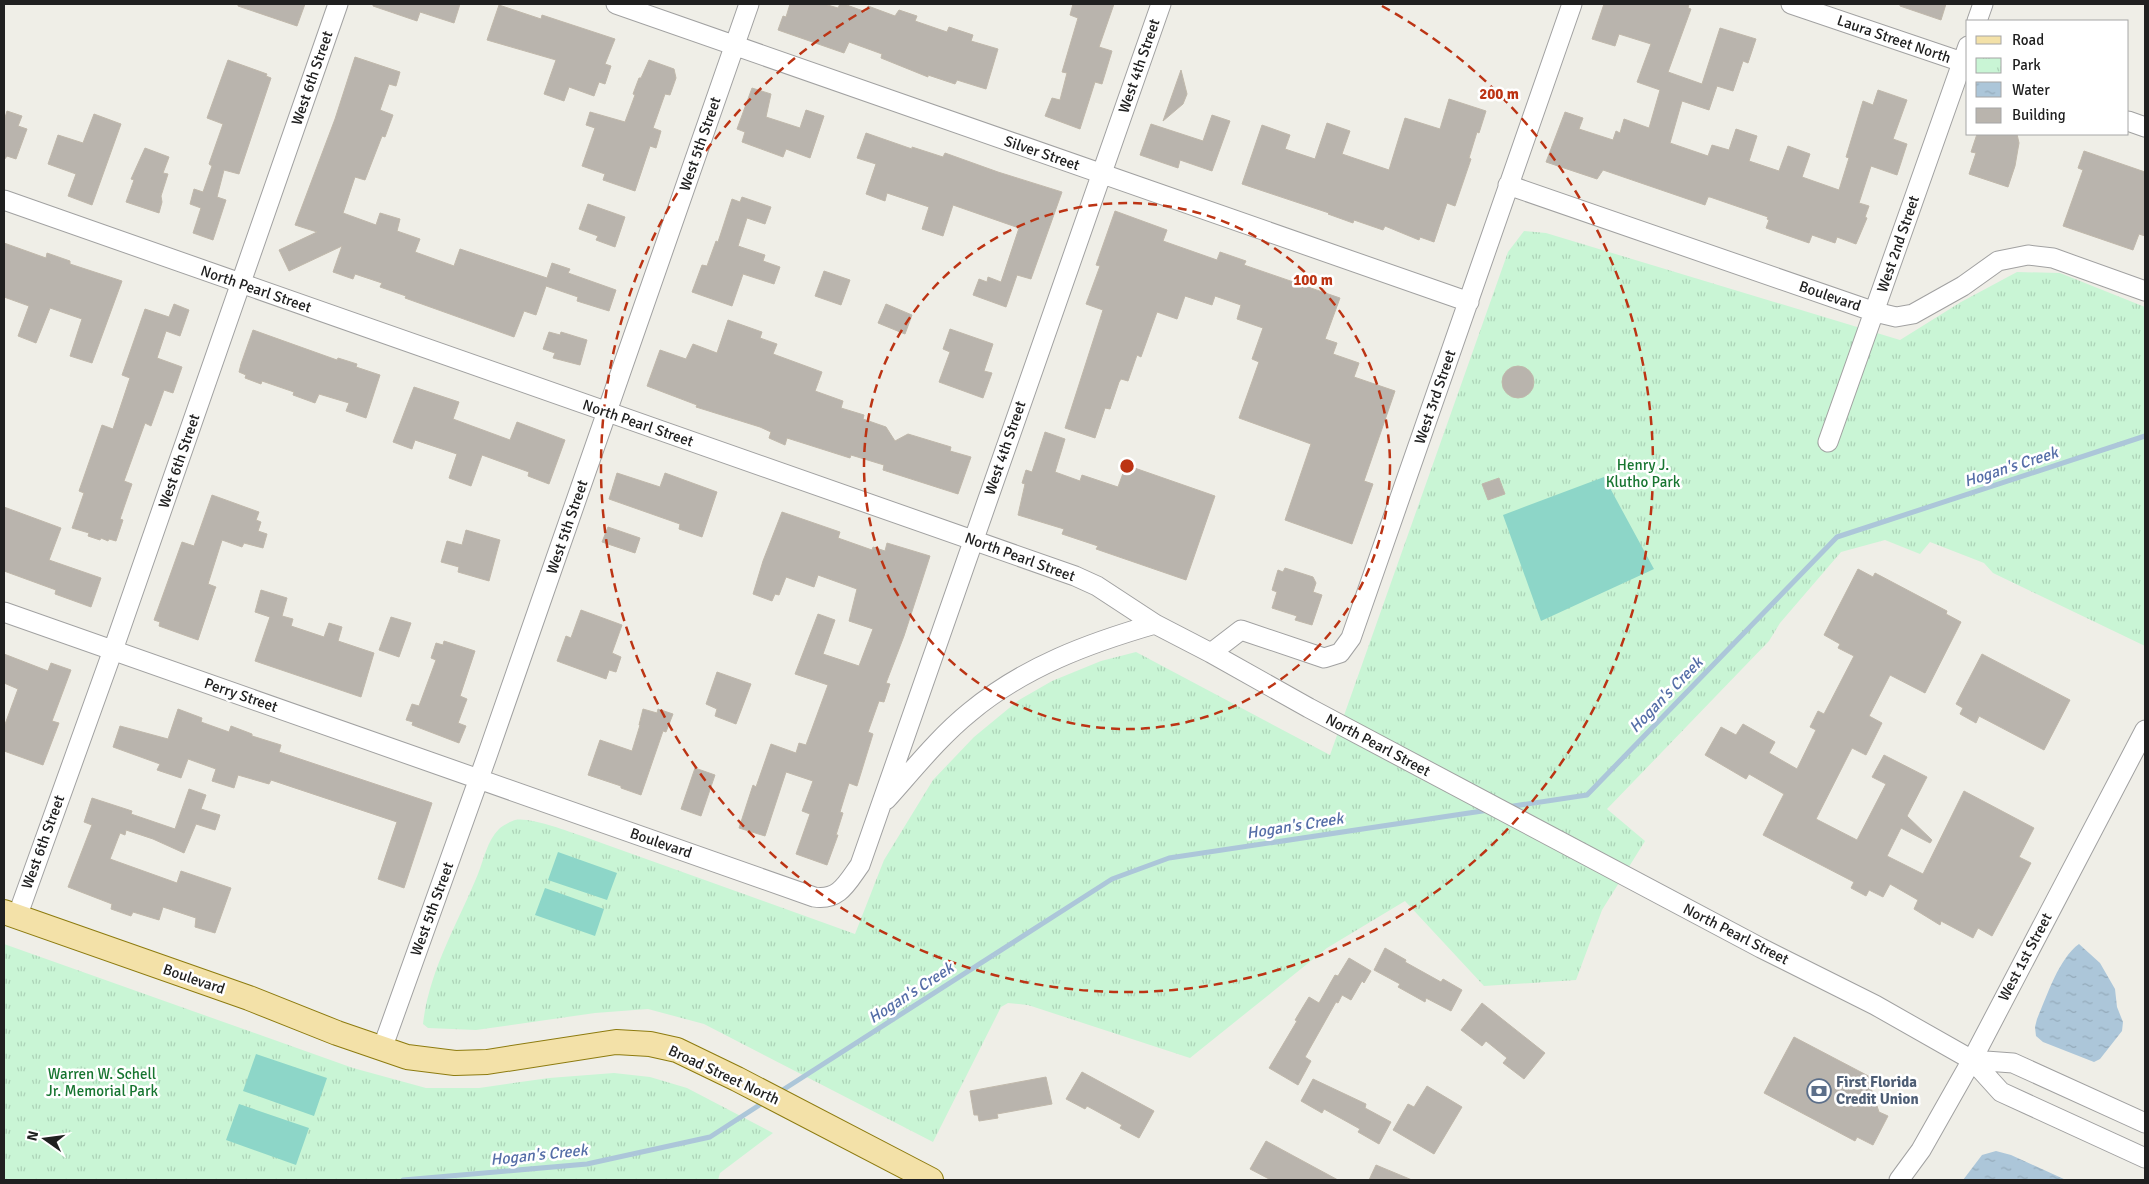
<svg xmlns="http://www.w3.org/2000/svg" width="2149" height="1184" viewBox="0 0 2149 1184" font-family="Signika,sans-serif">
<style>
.park{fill:url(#park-tufts)}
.pitch{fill:#8dd6c8}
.water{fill:url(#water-ripples)}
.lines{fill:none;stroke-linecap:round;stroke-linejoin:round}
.stream{stroke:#acc6d9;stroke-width:5}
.building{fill:#b9b4ad;stroke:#c0b8ab}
.minor-casing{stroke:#a1a1a1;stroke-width:21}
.major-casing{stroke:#8d7b0f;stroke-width:26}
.minor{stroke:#fff;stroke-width:19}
.major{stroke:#f3e1a8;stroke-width:24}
.ring{fill:none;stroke:#bc3414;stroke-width:2.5;stroke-dasharray:9 6}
.labels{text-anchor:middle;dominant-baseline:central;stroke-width:5;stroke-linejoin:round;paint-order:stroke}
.street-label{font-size:15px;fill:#202020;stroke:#fff}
.park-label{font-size:15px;fill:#177530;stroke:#fff}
.service-label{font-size:15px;font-weight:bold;fill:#4e5e75;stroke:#fff;text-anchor:start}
.water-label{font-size:16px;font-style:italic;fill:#556ea7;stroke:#fff}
.centre{fill:#bc3414;stroke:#fff;stroke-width:2.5}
.ring-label{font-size:15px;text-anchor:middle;font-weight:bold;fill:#bc3414;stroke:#fff;stroke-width:5;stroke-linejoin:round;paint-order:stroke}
</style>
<defs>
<pattern id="park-tufts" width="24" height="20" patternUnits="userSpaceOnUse" patternTransform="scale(1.25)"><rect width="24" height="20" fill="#c9f5d5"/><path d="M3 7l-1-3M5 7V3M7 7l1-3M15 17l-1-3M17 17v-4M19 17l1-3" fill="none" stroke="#acd2b7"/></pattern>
<pattern id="water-ripples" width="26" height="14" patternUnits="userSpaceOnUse" patternTransform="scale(1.25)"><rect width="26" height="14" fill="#acc6d9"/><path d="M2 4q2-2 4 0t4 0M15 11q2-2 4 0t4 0" fill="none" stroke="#94aaba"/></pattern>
</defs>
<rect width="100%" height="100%" fill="#efeee7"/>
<!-- park -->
<path class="park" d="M1524 231 1546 233 1900 340 1961 302 2017 272 2060 273 2145 307V646L1993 573 1984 563 1930 542 1920 554 1885 540 1841 552 1780 623 1769 641 1607 809 1645 841 1602 910 1576 980 1484 986 1405 901 1327 948 1190 1058 1028 1005 1008 1003 1001 1007 933 1142 704 1024 648 1009 595 1013 476 1030 428 1028 423 1024C429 970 458 923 478 874 484 859 487 841 499 829 502 826 511 821 515 820 531 817 566 831 582 836L855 934 884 860 933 780 974 737 1019 700 1052 681 1101 661 1136 652 1330 755 1508 252Z
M4 944 353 1068 426 1088H479L549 1078 614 1073 650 1077 687 1088 773 1133 720 1173 718 1180H4Z"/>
<!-- pitch -->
<path class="pitch" d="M1604 477 1654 569 1541 621 1503 515Z
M558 852 617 873 607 900 548 880Z
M545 888 604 909 595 936 535 915Z
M256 1054 327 1078 314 1116 243 1091Z
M239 1104 309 1128 296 1165 226 1140Z"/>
<!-- water -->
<path class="water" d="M2079 944 2100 963 2115 989 2117 1007 2123 1022 2122 1031 2100 1059 2094 1062 2043 1042 2036 1036 2035 1027 2037 1019C2047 996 2059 958 2079 944Z
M1996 1151 2011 1155 2066 1180H1963L1982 1155Z"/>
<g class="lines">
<!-- stream -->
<path class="stream" d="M1507 807 1587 795 1837 537 2145 436
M778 1093 1112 879 1169 858 1489 810
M403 1180 587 1164 710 1137 764 1102"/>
</g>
<!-- building -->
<path class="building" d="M238 4H305L297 26 238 6Z
M373 4H460L454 23 420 12 417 21 373 6Z
M790 4H824L838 8 840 4H844L866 12 868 6 895 16 899 10 917 16 915 21 947 32 949 27 973 35 971 41 998 49 986 89 957 80 955 84 928 75V77L881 58 882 54 849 42 844 53 778 30 783 16 786 17Z
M1073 4H1114L1099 47 1112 51 1102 84 1095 82 1080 129 1045 116 1052 98 1060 100 1067 73 1062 72 1078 18 1070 15Z
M1604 4H1689L1688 8 1691 9 1668 72 1702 84 1720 28 1756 39 1748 63 1743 61 1733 91 1717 86 1709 110 1682 101 1670 143 1708 156 1712 145 1729 150 1736 129 1757 136 1749 161 1779 171 1788 146 1810 154 1802 177 1839 190 1849 158 1846 157 1863 101 1873 105 1878 90 1907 100 1893 139 1907 144 1897 175 1871 166 1859 203 1869 206 1865 217 1867 218 1856 244 1837 237 1835 243 1812 235 1809 243 1766 228 1769 220 1767 219 1768 217 1710 197H1708L1705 205 1603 170 1597 179 1546 162 1565 112 1583 118 1579 129 1613 140 1616 131 1620 133 1624 119 1649 128 1660 90 1637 82 1651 44 1619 34 1615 46 1592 39Z
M1900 4H1946L1941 20 1900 6Z
M499 5 541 19 542 15 615 39 605 64 611 66 605 84 599 82 594 96 569 87 564 101 544 94 556 60 487 40Z
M355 57 400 72 396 86 389 84 380 110 393 115 385 137 382 136 365 180 355 177 343 213 376 225 380 213 400 219 397 231 420 239 415 252 454 266 460 249 547 278 552 263 570 269 568 273 616 290 609 311 577 301 578 297 546 286 536 315 524 311 514 337 405 298 406 296 380 287 382 283 355 274 353 279 333 272 342 246 289 271 279 250 317 232 295 225 335 119Z
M228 60 267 74 266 76 271 78 239 174 224 170 217 197 226 200 213 240 193 233 201 208 190 204 194 189 203 192 212 166 209 164 223 124 207 118Z
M649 60 674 69 676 78 670 95 665 94 653 128 661 131 656 148 650 146 635 191 603 180 605 174 582 166 595 128 586 125 590 112 625 122 635 95 633 94 639 78H641Z
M1181 70 1187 94 1183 104 1163 121Z
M752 88 771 94 766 117 800 128 806 110 824 116 810 158 786 149 783 157 742 142 745 132 737 129Z
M1449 99 1486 111 1479 133 1477 132 1469 158 1471 159 1455 206 1447 203 1434 242 1420 237 1419 240 1385 226 1383 230 1354 220 1353 223 1328 214 1329 213 1242 184 1262 125 1290 135 1285 149 1315 159 1327 123 1350 131 1342 154 1389 170 1405 118 1440 129Z
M7 111 22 116 18 126 27 129 16 159 7 156 4 160V121Z
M94 114 121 124 92 205 68 196 76 174 48 164 58 135 83 143Z
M1212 115 1230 121 1212 171 1180 160 1178 168 1140 155 1151 124 1203 141Z
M866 133 912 149V147L943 157 945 153 998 172 1062 192 1031 279 1017 275 1006 307 973 295 979 279 987 282 988 277 1001 282 1019 228 953 205 943 236 922 229 929 207 887 193 885 201 866 194 876 164 857 158Z
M1977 134H2017L2019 143 2015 166 2008 187 1969 174 1976 153 1971 152Z
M145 148 169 157 163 173 168 174 161 196 162 202 159 213 126 202 134 180 131 179Z
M2084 151 2145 172V236L2139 234 2133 250 2063 226 2083 170 2078 168Z
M742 197 771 207 765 224 747 218 738 246 765 255 763 261 780 267 774 284 743 274 732 306 692 292 702 265 707 266 716 241 718 242 732 199 740 202Z
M588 204 625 217 615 247 596 240 598 236 579 229Z
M1115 211 1167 230 1163 241 1217 260 1220 252 1246 261 1244 265 1340 298 1325 339 1337 343 1333 354 1359 363 1354 377 1395 391 1364 481 1373 484 1352 544 1285 520 1311 444 1239 418 1259 362 1252 359 1263 328 1237 319 1241 305 1215 296 1212 305 1185 296 1177 319 1157 312 1141 357 1137 355 1128 381 1121 379 1119 382 1110 409 1105 408 1095 438 1065 428 1103 310 1086 304 1100 266 1096 265Z
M4 243 46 258 47 253 70 261V264L122 281 92 363 70 356 82 319 50 308 36 343 18 336 29 306 4 297Z
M824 271 850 280 841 305 815 296Z
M174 304 189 310 180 336 166 331 157 358 182 367 173 393 164 390 151 426 145 423 124 481 132 484 120 519 123 520 116 541 109 539 108 541 101 538 100 540 88 536 89 533 72 528 84 493 79 491 102 425 113 429 130 378 122 375 145 309 169 317Z
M886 304 912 315 905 334 878 323Z
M728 320 762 332 760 338 777 344 773 354 822 372 815 391 843 401 841 408 864 415 863 419 886 427 895 441 908 434 951 447 950 451 971 457 958 494 883 470 884 465 851 455 850 458 787 438 785 445 769 438 771 432 760 427 696 407 697 405 647 386 660 350 686 359 693 344 717 353Z
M950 329 993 344 984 371 992 373 983 398 939 382 950 352 943 349Z
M253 330 337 360 338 358 357 364 356 367 380 375 366 418 346 411 349 403 319 394 315 403 293 395 294 392 262 381 261 384 245 378 246 375 239 372 241 364Z
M549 332 560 335 561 332 587 340 580 365 553 358 555 353 543 349Z
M1502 382a16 16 0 1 1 32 0a16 16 0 1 1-32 0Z
M414 387 459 402 453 419 510 440 517 422 565 440 549 484 528 476 529 472 482 455 471 486 449 478 457 454 415 440 412 449 393 442Z
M1045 432 1065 439 1055 472 1080 481 1082 475 1118 487 1126 465 1215 496 1186 580 1096 549 1098 546 1062 534 1064 529 1018 515 1025 484 1022 483 1026 470 1032 472Z
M617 473 660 487 665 473 717 492 702 537 679 529 680 524 609 499Z
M1499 478 1505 494 1488 500 1482 484Z
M212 495 259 512 256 520 261 522 258 531 267 534 263 548 244 543 242 547 222 540 208 584 216 587 215 589 198 640 159 626 160 622 154 620 182 542 194 546Z
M4 507 61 528 49 560 101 578 91 607 55 594 56 590 4 571Z
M782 512 840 532 838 538 872 550 873 547 885 551 887 543 930 556 904 636 886 683 890 684 884 702 879 701 868 732 873 734 857 786 849 783 840 812 843 813 836 835H838L827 865 796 854 810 814 802 811 813 781 786 772 765 836 739 828 753 785 756 787 771 744 796 753 799 743 806 745 828 685 795 674 818 614 835 620 823 654 859 666 873 629 849 621 857 589 818 575 814 587 786 577 779 595 775 594 772 601 753 594 763 561Z
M608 527 640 538 635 553 602 542Z
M466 530 500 540 489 581 458 572 459 567 441 562 447 541 462 545Z
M1285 568 1313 577 1316 583 1313 592 1322 595 1312 625 1295 620 1297 616 1272 608 1277 592 1272 590 1278 570 1283 572Z
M1858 569 1873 577 1875 573 1947 611 1946 614 1961 622 1925 693 1890 675 1869 716 1882 723 1866 755 1852 748 1816 819 1857 840 1886 784 1872 777 1884 755 1927 777 1907 816 1932 840 1930 843 1901 828 1887 856 1923 874 1964 791 2034 828 2019 857 2031 863 1992 936 1978 928 1973 938 1941 921 1940 925 1914 909 1918 900 1890 884 1883 897 1869 890 1866 896 1851 888 1854 882 1763 835 1784 794 1749 774 1746 779 1705 755 1721 727 1736 735 1743 724 1775 742 1769 753 1797 769 1816 730 1810 727 1818 711 1824 714 1854 656 1838 648 1840 644 1824 635Z
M261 590 287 598 282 616 293 619 291 626 324 637 329 623 342 627 338 641 374 653 361 697 255 661 270 617 255 612Z
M581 610 622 625 612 653 621 657 616 672 609 670 606 679 557 661 566 636 571 638Z
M391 617 411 623 399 657 379 650Z
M444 641 475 651 460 696 467 699 458 723 466 726 459 743 412 725 413 722 406 720 412 704 419 706 436 660 431 658 436 643 443 645Z
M4 654 48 671 51 663 71 670 52 721 59 723 43 765 4 751V727L18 689 4 683Z
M1982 654 2070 700 2044 750 1979 716 1976 723 1960 714 1963 708 1956 704Z
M717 672 751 684 736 724 715 716 717 709 706 704Z
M178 709 202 718 201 722 229 732 231 726 252 734V736L281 745 279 752 432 803 404 888 378 879 397 822 271 780 269 784 238 775 234 788 212 781 216 769 188 759 181 778 157 770 160 764 113 747 120 726 168 739Z
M643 709 657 713 658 709 673 714 666 732 663 731 641 795 621 788V786L588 775 600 740 632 751 640 725H639Z
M695 768 715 775 701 816 681 809Z
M189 789 206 795 201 809 220 815 215 830 196 824 184 853 153 839 126 830 125 835 120 833 110 859 177 883 181 871 231 888 215 933 195 927 196 918 163 907 159 920 133 912 131 916 111 909 112 904 68 887 92 825 84 822 92 798 132 811 131 814 175 829Z
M1385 948 1406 960 1405 962 1441 982 1443 979 1462 990 1451 1011 1426 998 1425 1002 1398 987 1400 984 1374 970Z
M1349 958 1371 971 1364 983 1362 981 1351 1000 1342 995 1338 1003 1336 1002 1305 1057 1311 1061 1298 1085 1269 1068 1297 1021 1295 1020 1309 997 1319 1003 1335 975 1338 976Z
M1482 1003 1545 1053 1524 1079 1503 1063 1507 1058 1486 1041 1482 1046 1461 1030Z
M1794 1037 1876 1080 1871 1088 1879 1112 1888 1116 1873 1145 1857 1137 1855 1141 1764 1093Z
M1082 1072 1154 1111 1139 1138 1120 1128 1122 1125 1087 1106 1085 1109 1066 1099Z
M1046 1077 1052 1104 997 1114 998 1118 979 1121 978 1115H974L970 1091Z
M1313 1079 1366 1104 1365 1108 1391 1122 1379 1144 1358 1132 1360 1129 1324 1109 1322 1113 1301 1101Z
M1427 1086 1462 1107 1434 1154 1393 1130 1408 1104 1414 1107Z
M1266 1141 1338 1180H1271L1250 1169Z
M1376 1165 1412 1180H1369Z"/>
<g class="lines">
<!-- minor casing -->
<g class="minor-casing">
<path id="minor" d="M616 4 1469 302
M1791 4 1968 64
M1977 21 1983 4
M2128 121 2145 127
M1508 185 1875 312 1896 317 1913 314 1963 286 1998 261 2028 255 2053 258 2145 291
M4 200 1075 576 1097 586 1155 624 1211 653 1309 708 1761 948 1875 1005 1972 1060 2001 1092 2145 1158
M1828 442 1968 46
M4 612 814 897C839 901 847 883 860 865L1161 4
M1211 653 1241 630 1324 658 1340 653 1351 638 1572 4
M886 800C913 770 939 737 970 712 1024 667 1089 643 1155 624
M17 917 113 650 338 4
M382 1049 487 756 749 4
M1972 1060 2013 1063 2145 1123
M1899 1180 1921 1150 1972 1060 2145 730"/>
</g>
<!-- major casing -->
<g class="major-casing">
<path id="major" d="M4 912 249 998 337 1033 407 1057 455 1063 487 1062 616 1042 650 1044 677 1050 737 1079 931 1180"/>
</g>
<!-- minor -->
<use href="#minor" class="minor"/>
<!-- major -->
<use href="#major" class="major"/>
</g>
<!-- distance rings -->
<g class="ring">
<circle cx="1127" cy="466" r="263"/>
<path d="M1382 6A526 526 0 1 1 872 6"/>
</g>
<!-- icons -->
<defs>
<g id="bank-ring" transform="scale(1.25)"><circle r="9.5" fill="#fff" stroke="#5c6f8a" stroke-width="1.5"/><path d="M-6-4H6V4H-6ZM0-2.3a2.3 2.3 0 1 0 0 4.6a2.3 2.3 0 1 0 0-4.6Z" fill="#5c6f8a"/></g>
</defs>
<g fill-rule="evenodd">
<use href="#bank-ring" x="1819" y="1091"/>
</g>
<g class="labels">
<!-- street labels -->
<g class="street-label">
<text transform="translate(1894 39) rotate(19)">Laura Street North</text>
<text transform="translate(1139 66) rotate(-71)">West 4th Street</text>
<text transform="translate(312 78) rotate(-71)">West 6th Street</text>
<text transform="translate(700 144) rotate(-71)">West 5th Street</text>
<text transform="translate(1042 153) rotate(19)">Silver Street</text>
<text transform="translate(1898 244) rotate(-71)">West 2nd Street</text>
<text transform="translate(256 289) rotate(19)">North Pearl Street</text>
<text transform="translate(1830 296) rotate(19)">Boulevard</text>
<text transform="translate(1435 397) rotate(-71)">West 3rd Street</text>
<text transform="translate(638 423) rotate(19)">North Pearl Street</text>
<text transform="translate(1005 448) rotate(-71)">West 4th Street</text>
<text transform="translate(179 461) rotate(-71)">West 6th Street</text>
<text transform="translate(567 527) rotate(-71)">West 5th Street</text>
<text transform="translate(1020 557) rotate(20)">North Pearl Street</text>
<text transform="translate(241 695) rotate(19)">Perry Street</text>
<text transform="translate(1378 745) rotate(28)">North Pearl Street</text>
<text transform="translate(43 842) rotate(-70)">West 6th Street</text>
<text transform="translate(661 843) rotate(19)">Boulevard</text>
<text transform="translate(432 909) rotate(-70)">West 5th Street</text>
<text transform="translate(1736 934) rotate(27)">North Pearl Street</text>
<text transform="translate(2025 957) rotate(-62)">West 1st Street</text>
<text transform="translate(194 979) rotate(19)">Boulevard</text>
<text transform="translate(724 1075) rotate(25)">Broad Street North</text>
</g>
<!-- park labels -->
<g class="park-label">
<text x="1643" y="465">Henry J.<tspan x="1643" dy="17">Klutho Park</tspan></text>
<text x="102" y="1074">Warren W. Schell<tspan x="102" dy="17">Jr. Memorial Park</tspan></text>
</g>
<!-- service labels -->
<g class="service-label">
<text x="1836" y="1082">First Florida<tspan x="1836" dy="17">Credit Union</tspan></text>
</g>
<!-- water labels -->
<g class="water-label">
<text transform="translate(2011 467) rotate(-18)">Hogan's Creek</text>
<text transform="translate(1666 695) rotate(-46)">Hogan's Creek</text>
<text transform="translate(1295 826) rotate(-9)">Hogan's Creek</text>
<text transform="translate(911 993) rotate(-33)">Hogan's Creek</text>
<text transform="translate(539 1155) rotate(-6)">Hogan's Creek</text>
</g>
</g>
<circle cx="1127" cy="466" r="8" class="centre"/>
<g class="ring-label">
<text x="1499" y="99">200 m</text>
<text x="1313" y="285">100 m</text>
</g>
<!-- border -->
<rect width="2149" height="1184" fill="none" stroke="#202020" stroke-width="10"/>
<!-- legend -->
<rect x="1966" y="20" width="162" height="115" fill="#ffffff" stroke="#a6a6a6"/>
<rect x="1976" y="36" width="25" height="8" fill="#f3e1a8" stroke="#a6a6a6"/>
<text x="2012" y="45" font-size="15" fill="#202020">Road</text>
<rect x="1976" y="58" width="25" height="15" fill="url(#park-tufts)" stroke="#a6a6a6"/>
<text x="2012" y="70" font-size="15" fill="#202020">Park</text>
<rect x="1976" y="82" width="25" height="15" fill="url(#water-ripples)" stroke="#a6a6a6"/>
<text x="2012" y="95" font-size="15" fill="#202020">Water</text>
<rect x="1976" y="108" width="25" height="15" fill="#b9b4ad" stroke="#a6a6a6"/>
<text x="2012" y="120" font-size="15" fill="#202020">Building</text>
<!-- north arrow -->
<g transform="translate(45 1139) rotate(284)" stroke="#ffffff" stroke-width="4" paint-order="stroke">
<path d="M0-4L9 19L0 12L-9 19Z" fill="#202020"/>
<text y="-8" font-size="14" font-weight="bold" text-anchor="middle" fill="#202020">N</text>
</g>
</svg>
